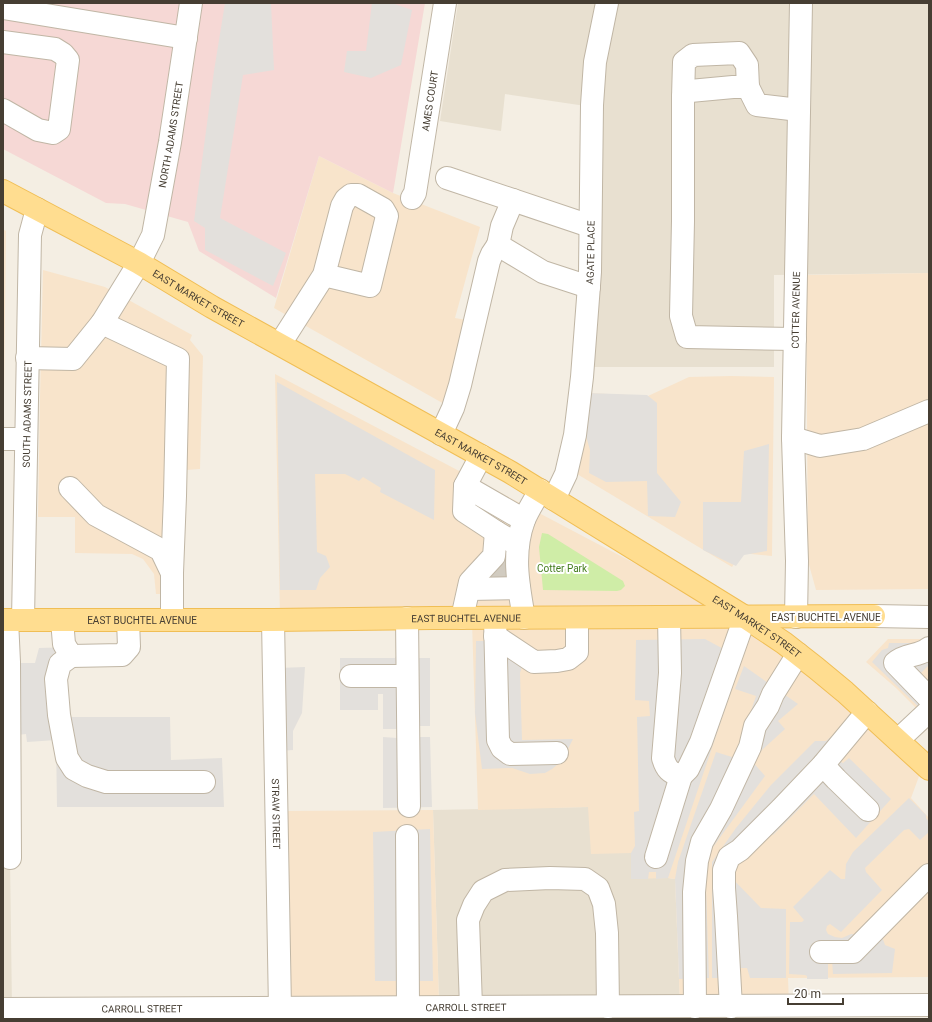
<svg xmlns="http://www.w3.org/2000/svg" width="932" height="1022" viewBox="0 0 932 1022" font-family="Roboto,sans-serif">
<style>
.residential{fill:#e8e0d0}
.commercial{fill:#f8e4cb}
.industrial{fill:#e5dfd8}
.medical{fill:#f6d8d5}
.green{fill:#cfeda7}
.parking{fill:#e3e0dc}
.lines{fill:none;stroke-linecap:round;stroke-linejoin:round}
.minor-tunnel{stroke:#d1cbc0;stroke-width:22;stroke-dasharray:22 11;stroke-linecap:butt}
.minor-casing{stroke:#c0b6a5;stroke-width:24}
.major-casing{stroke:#f0be55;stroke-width:24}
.minor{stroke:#fff;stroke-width:22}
.major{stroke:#ffdd90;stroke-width:22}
.labels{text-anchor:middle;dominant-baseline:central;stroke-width:4;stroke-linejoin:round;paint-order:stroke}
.street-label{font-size:10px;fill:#463e33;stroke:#fff}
.park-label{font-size:10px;fill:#457d20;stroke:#fff}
</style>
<rect width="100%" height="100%" fill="#f4eee3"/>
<!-- residential -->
<path class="residential" d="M458 3H929V273L774 275V367H591L599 108 505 94 501 131 440 121Z
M3 620 10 858 12 1009H3Z
M589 807 631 853 668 878 675 879 680 1004 439 1002 433 810Z"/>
<!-- commercial -->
<path class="commercial" d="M319 156 393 193 480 227 455 318 466 320 446 405 274 308Z
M3 229 6 231 4 396H3Z
M43 270 105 287 192 335 190 340 203 356 200 469 186 470 183 594H156L154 574 143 559 132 554 75 553V517H38L40 398Z
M929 273V589L816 590 808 561 806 275Z
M275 374 727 612 280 615Z
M731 376 774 377 772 556 741 553 732 567 577 474 588 393 648 396 689 377Z
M472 622 747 624 921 771 911 798 929 818V977L788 978 789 1004H680L675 879 668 878 631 879V853L591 854 588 807 478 810Z
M888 639H929V721L896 688 866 662Z
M433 810 439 1002 286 1000 282 811Z"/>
<!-- industrial -->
<path class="industrial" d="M680 1016 927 1019H680Z"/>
<!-- medical -->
<path class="medical" d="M3 3H425L393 193 319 156 276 298 199 251 188 222 125 204 106 203 3 149Z"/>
<!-- green -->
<path class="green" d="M542 533 548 534 623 581 625 586 621 590 617 591 543 590 539 547Z"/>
<!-- parking -->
<path class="parking" d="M225 3H271L274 70 243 75 220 218 286 253 273 286 205 250V228L194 221 214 71Z
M372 3H392L412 10 401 65 371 78 344 72 347 51H366Z
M277 382 435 470 434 520 380 492 381 488 363 477 359 481 345 474H315L317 552 326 556 330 567 320 578 316 590H280Z
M587 393 647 395 657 403V473L681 502 675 517 648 516 647 481 606 482 589 473 590 450 584 429Z
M769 444 767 551 744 555 736 566 703 550V502H741L744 451Z
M705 639 742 659 668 878 656 879V872H649L648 879H631V853L635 846 634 812 639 811 637 717 650 716 649 701 635 700 636 640Z
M921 639H929V665L918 676 929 717 872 662 882 650 888 648 889 643H921Z
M476 641H511L523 664 520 673 522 740 573 739 562 761 552 769 545 773 530 774 512 768 482 769 475 713Z
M73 647 67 668V717H170L171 760 222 758 224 807H57L56 740 27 742 26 734 17 735 16 663H35L39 648Z
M397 655 416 658H430V726H418V737H430L432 807 383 808V737L397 738V729H383V694H378V710H340V658H395Z
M744 666 798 704 778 721 785 729 751 760 765 776 705 858 709 978 679 979 675 879 678 862 716 752 735 758 736 755 756 696 735 689Z
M305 667 302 713 293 731V750L279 751V668Z
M835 733 851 744 839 761 843 763 849 758 891 799 856 838 814 794 773 835 770 833 728 874 761 908 786 909V978H750L747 968H737L734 978H712V862L736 828 771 785 815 741H826Z
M909 798 926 815V818L929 822V832L920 840 909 829 904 830 865 868 866 872 882 890 841 932 830 924 827 926 826 930 828 934 835 937 842 938 851 934 865 935 880 931 885 945 895 949 892 973 833 974 832 960H828V979H807V976L805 975 789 974 790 922H802L804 920 793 907 830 870 841 879H845L846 864 853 852Z
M430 829 433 981H375L373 832Z"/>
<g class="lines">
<!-- minor-tunnel -->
<path class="minor-tunnel" d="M487 571 511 570"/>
<!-- minor casing -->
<g class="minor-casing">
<g id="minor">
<path d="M3 8 186 38"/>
<path d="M3 42 55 49 63 54 68 60 59 129 53 133 38 130 3 110"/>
<path d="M683 97 684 62 693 55 739 53 747 65 748 87"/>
<path d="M447 178 590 226"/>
<path id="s1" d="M412 198 415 193 445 3"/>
<path d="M513 200 502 226 498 245 543 272 589 287"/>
<path d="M102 323 178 359 175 496 172 573"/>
<path d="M795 339 687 337 681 316 683 221V97L690 91 733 87H748L757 105 799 110"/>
<path d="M280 344 324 275 342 206 346 199 351 195H358L383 209 387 216 370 286 324 275"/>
<path id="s2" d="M27 358 73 359 102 323 139 263 153 235 170 142 191 3"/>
<path d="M441 434 453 408 460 385 489 261 492 254 498 245"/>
<path d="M793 438 820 446 863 439 929 411"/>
<path d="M3 439H26"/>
<path d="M481 456 465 486 464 511 496 532 518 545"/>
<path d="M465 486 524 520"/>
<path d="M70 488 96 515 161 550 172 573V620"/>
<path id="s3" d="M554 499 566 474 575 435 582 377 590 272 592 105 595 62 607 3"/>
<path d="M469 589 519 588"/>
<path d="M874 616 929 617"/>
<path d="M669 617 670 673 663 758C666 769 670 773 681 776L688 769 701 742 745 617"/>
<path id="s4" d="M796 617 797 561 793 438 801 3"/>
<path d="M407 618 409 806"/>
<path d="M462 618 470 582 494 556 496 532"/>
<path d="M495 618 498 740 502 748 510 754 557 753"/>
<path d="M524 618C518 584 512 553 524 520 528 510 535 500 540 490"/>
<path d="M7 620 9 662 10 858"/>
<path id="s5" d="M23 620 30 235 37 209"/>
<path d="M62 620 64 644 71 656 122 655 129 647 128 620"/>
<path id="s6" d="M273 620 280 1009"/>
<path d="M495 636 534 662 557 661 568 659 577 652V618"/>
<path d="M929 648C919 657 906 653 895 663L929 698"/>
<path d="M71 656 60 664 56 679 59 715 67 758 74 769 87 776 106 782H204"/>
<path d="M351 676H407"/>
<path d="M898 740 929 711"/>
<path d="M823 765 836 779 868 810"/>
<path d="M407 836 408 1007"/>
<path d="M656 857 681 776"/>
<path d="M821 952H853L929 875"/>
<path d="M471 1007 468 920 474 905 483 891 505 880 550 878 585 879 598 888 604 904 607 933 608 1007"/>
<path d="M695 1007 694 892 697 861 702 842 721 809 750 747 755 726 768 706 773 694 798 654"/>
<path d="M731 1007 726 916 724 888V870L729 857 740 850 781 809 823 765 867 712"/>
<path id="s7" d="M3 1009 929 1005"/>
</g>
</g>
<!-- major casing -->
<g class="major-casing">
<g id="major">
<path id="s8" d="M3 191 139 263 212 307 510 472 745 617 784 643 816 668 845 692 929 769"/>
<path id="s9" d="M3 620H273L432 618 874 616"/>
</g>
</g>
<!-- minor -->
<use href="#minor" class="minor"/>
<!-- major -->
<use href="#major" class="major"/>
</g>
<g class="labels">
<!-- street labels -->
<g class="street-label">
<text stroke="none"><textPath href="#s1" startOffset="99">AMES COURT</textPath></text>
<text stroke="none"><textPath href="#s2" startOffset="296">NORTH ADAMS STREET</textPath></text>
<text stroke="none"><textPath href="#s3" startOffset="251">AGATE PLACE</textPath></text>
<text stroke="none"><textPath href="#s8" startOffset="223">EAST MARKET STREET</textPath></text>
<text stroke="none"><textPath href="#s4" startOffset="307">COTTER AVENUE</textPath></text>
<text stroke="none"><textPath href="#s5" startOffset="206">SOUTH ADAMS STREET</textPath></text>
<text stroke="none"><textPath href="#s8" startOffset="547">EAST MARKET STREET</textPath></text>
<text x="826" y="617">EAST BUCHTEL AVENUE</text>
<text stroke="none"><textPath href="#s9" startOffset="463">EAST BUCHTEL AVENUE</textPath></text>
<text stroke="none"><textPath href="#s9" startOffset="139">EAST BUCHTEL AVENUE</textPath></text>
<text stroke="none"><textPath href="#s8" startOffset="871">EAST MARKET STREET</textPath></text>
<text stroke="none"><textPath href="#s6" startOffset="194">STRAW STREET</textPath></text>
<text stroke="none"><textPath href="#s7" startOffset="463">CARROLL STREET</textPath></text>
<text stroke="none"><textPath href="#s7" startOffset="139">CARROLL STREET</textPath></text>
</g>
<!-- park labels -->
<g class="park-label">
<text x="562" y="568">Cotter Park</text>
</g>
</g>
<!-- border -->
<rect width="932" height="1022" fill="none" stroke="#463e33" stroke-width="8"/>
<!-- scale -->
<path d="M788 998v6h55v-6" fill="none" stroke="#463e33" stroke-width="2"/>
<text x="794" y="998" font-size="12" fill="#463e33" stroke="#ffffff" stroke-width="3" paint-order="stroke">20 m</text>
</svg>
